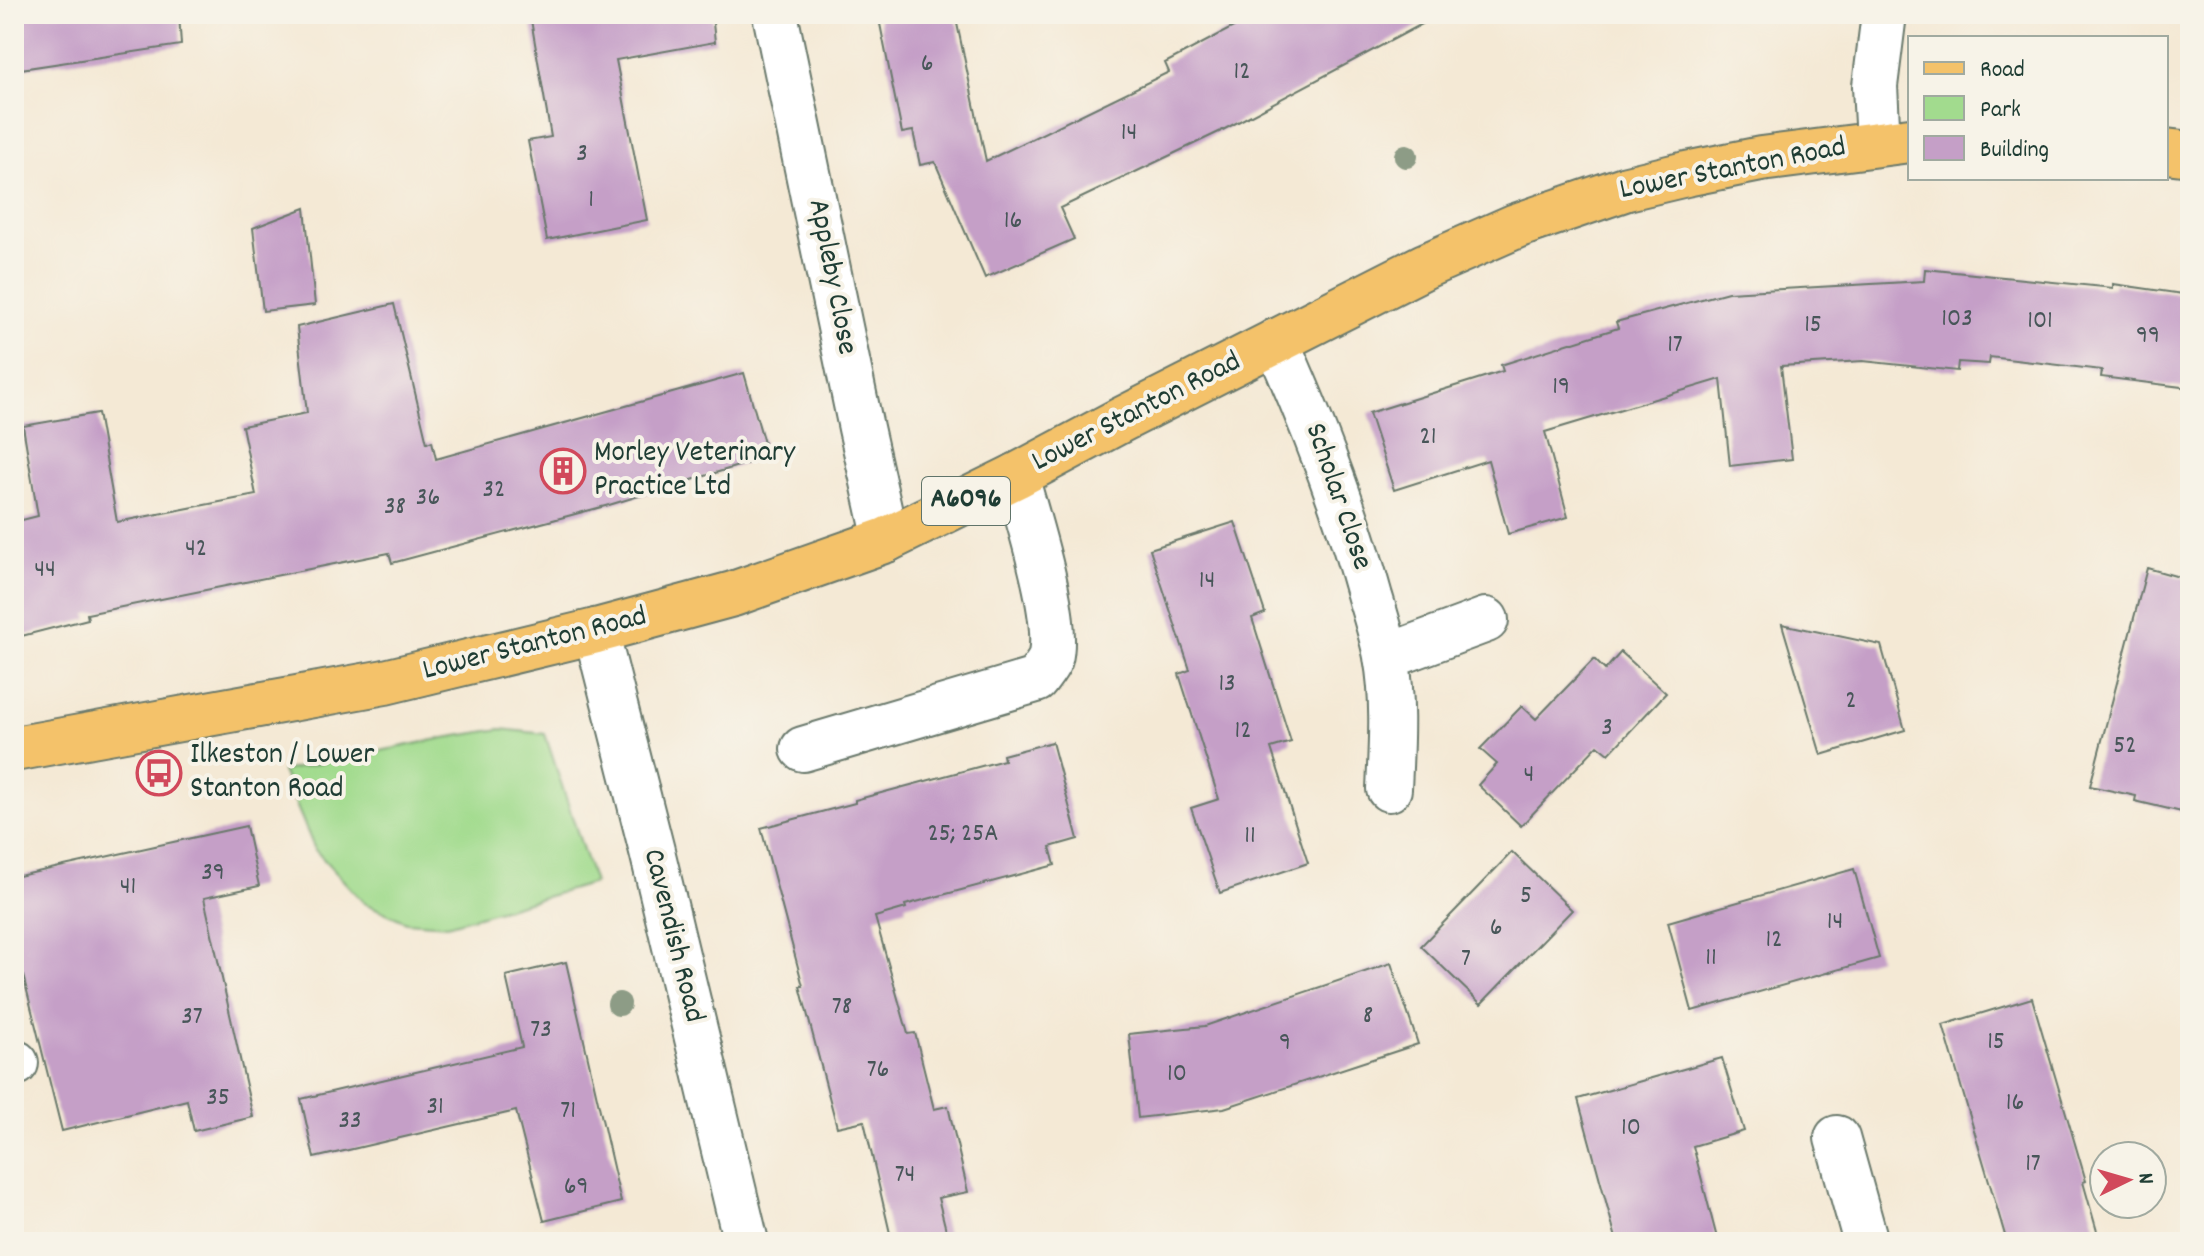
<svg xmlns="http://www.w3.org/2000/svg" width="2204" height="1256" viewBox="0 0 2204 1256" font-family="Dekko,sans-serif">
<style>
.green{fill:#a2db8e;stroke:#608c61;stroke-width:2}
.building{fill:#c59fc7}
.lines{fill:none;stroke-linecap:round;stroke-linejoin:round}
.minor-casing{stroke:#6a796c;stroke-width:48}
.major-casing{stroke:#6a796c;stroke-width:48}
.minor{stroke:#fff;stroke-width:44}
.major{stroke:#f4c26a;stroke-width:44}
.tree{fill:#8d9c86}
.labels{text-anchor:middle;dominant-baseline:central;stroke-width:8;stroke-linejoin:round;paint-order:stroke}
.number-label{font-size:26px;fill:#485659}
.shield{fill:#f7f3e8;stroke:#60746a;stroke-width:2}
.shield-label{font-size:28px;font-weight:bold;fill:#1f3d34}
.street-label{font-size:30px;fill:#1f3d34;stroke:#f7f3e8}
.poi-label{font-size:30px;fill:#1f3d34;stroke:#f7f3e8;text-anchor:start}
</style>
<rect width="100%" height="100%" fill="#f7f3e8"/>
<filter id="ink" filterUnits="userSpaceOnUse"><feTurbulence type="fractalNoise" baseFrequency=".0125" numOctaves="2"/><feDisplacementMap in="SourceGraphic" scale="16" xChannelSelector="R" yChannelSelector="G"/><feConvolveMatrix kernelMatrix="1 2 1 2 8 2 1 2 1" color-interpolation-filters="sRGB"/></filter>
<filter id="wash" filterUnits="userSpaceOnUse"><feTurbulence type="fractalNoise" baseFrequency=".006" numOctaves="4" result="noise"/><feDisplacementMap in="SourceGraphic" scale="32" xChannelSelector="R" yChannelSelector="G"/><feGaussianBlur stdDeviation="1.8" result="paint"/><feColorMatrix in="noise" values="0 0 0 0 0 0 0 0 0 0 0 0 0 0 0 0 0 1.4 0 .05"/><feComposite in="paint" operator="in"/></filter>
<g filter="url(#wash)">
<rect width="100%" height="100%" fill="#f4e9d5"/>
<!-- green -->
<path class="green" d="M501 729 545 734 594 883 447 925 406 922 364 903 315 850 282 771 444 738Z"/>
<g id="blocks">
<!-- building -->
<path class="building" d="M14 14H179L181 45 14 70Z
M530 14H712L715 42 616 60 647 220 547 240 528 141 551 137Z
M878 14H955L986 161 1169 72 1165 63 1258 14H1441L1221 131 1060 208 1074 239 985 278 935 162 920 165 913 131 902 133Z
M305 208 315 305 263 311 253 228Z
M1925 269 2113 288V284L2190 295V388L2101 377 2102 370 1990 357 1989 364 1958 362 1957 371 1863 361 1781 366 1792 459 1730 466 1721 379 1545 432 1568 517 1508 534 1488 460 1394 490 1369 413 1503 371 1501 365 1618 328 1616 322 1728 292 1924 281Z
M394 304 427 443 432 441 436 459 744 373 768 457 609 505 392 563 389 553 87 614 88 619 14 638V522L38 516 23 426 98 413 117 522 256 495 242 426 307 413 297 327Z
M1235 522 1265 613 1252 618 1291 742 1271 748 1308 863 1220 893 1191 808 1219 799 1179 674 1190 670 1150 549Z
M2147 568 2190 580V814L2135 801 2136 796 2090 786Z
M1782 624 1881 645 1905 730 1821 755Z
M1621 652 1666 693 1609 754 1598 745 1521 826 1478 785 1497 764 1480 749 1522 706 1536 719 1594 659 1605 670Z
M1052 742 1078 839 1050 847 1055 865 905 905 906 908 875 917 908 1034 915 1033 934 1109 948 1106 968 1192 938 1198 949 1242H892L864 1121 837 1127 800 986H803L761 828 855 803V800L1004 760 1003 755Z
M246 826 259 886 204 898 253 1117 194 1131 187 1100 62 1131 14 939V877Z
M1512 852 1572 910 1481 1004 1421 946Z
M1854 869 1879 958 1692 1011 1668 922Z
M566 962 621 1202 544 1221 516 1111 314 1158 301 1099 522 1047 506 976Z
M1391 963 1418 1044 1224 1108 1138 1118 1129 1034 1205 1026Z
M2032 998 2086 1181 2083 1182 2100 1242H2007L1943 1025Z
M1722 1058 1744 1131 1693 1146 1718 1242H1617L1578 1099Z"/>
</g>
</g>
<g filter="url(#ink)">
<use href="#blocks" fill-opacity="0" stroke="#6a796c" stroke-width="2"/>
<g class="lines">
<!-- minor casing -->
<g class="minor-casing">
<path id="minor" d="M775 14 861 428 886 540
M1878 143 1875 86 1884 14
M1276 341C1313 424 1346 509 1370 597 1376 617 1382 636 1386 656 1394 699 1391 746 1389 789
M596 631 652 851 746 1242
M1386 657 1486 620
M803 749 1036 680C1041 673 1047 666 1050 659 1061 619 1027 518 1016 476
M14 1063H16
M1837 1138 1866 1242"/>
</g>
<!-- major casing -->
<g class="major-casing">
<path id="major" d="M2166 151 2190 154
M14 749 385 682 596 631 733 594 886 540 1016 476 1121 420 1425 266 1516 226 1627 188 1686 174 1761 159 1910 140"/>
</g>
<!-- minor -->
<use href="#minor" class="minor"/>
<!-- major -->
<use href="#major" class="major"/>
</g>
<!-- trees -->
<g class="tree">
<circle cx="1406" cy="156" r="12"/>
<circle cx="619" cy="1004" r="12"/>
</g>
</g>
<!-- icons -->
<defs>
<g id="building-ring" transform="scale(2.3)"><circle r="9.5" fill="#f7f3e8" stroke="#d1495b" stroke-width="1.5"/><path d="M-4-6H4V6H1V3H-1V6H-4ZM-2.5-4.3h1.7v1.8h-1.7ZM.8-4.3h1.7v1.8H.8ZM-2.5-1h1.7V.8h-1.7ZM.8-1h1.7V.8H.8Z" fill="#d1495b"/></g>
<g id="bus-ring" transform="scale(2.3)"><circle r="9.5" fill="#f7f3e8" stroke="#d1495b" stroke-width="1.5"/><path d="M-5-6H5V4H4V6H2V4H-2V6H-4V4H-5ZM-3.5-4V0h7V-4ZM-3.5 1.2v1.5H-2V1.2ZM2 1.2v1.5H3.5V1.2Z" fill="#d1495b"/></g>
</defs>
<g fill-rule="evenodd">
<use href="#building-ring" x="563" y="471"/>
<use href="#bus-ring" x="159" y="773"/>
</g>
<g class="labels">
<!-- number labels -->
<g class="number-label">
<text x="927" y="64">6</text>
<text x="1242" y="72">12</text>
<text x="1129" y="133">14</text>
<text x="582" y="154">3</text>
<text x="591" y="200">1</text>
<text x="1013" y="221">16</text>
<text x="1957" y="319">103</text>
<text x="2040" y="321">101</text>
<text x="1813" y="325">15</text>
<text x="2148" y="336">99</text>
<text x="1675" y="345">17</text>
<text x="1561" y="387">19</text>
<text x="1428" y="437">21</text>
<text x="494" y="490">32</text>
<text x="428" y="498">36</text>
<text x="395" y="507">38</text>
<text x="196" y="549">42</text>
<text x="45" y="570">44</text>
<text x="1207" y="581">14</text>
<text x="1227" y="684">13</text>
<text x="1851" y="701">2</text>
<text x="1607" y="728">3</text>
<text x="1243" y="731">12</text>
<text x="2125" y="746">52</text>
<text x="1529" y="775">4</text>
<text x="963" y="834">25; 25A</text>
<text x="1250" y="836">11</text>
<text x="213" y="873">39</text>
<text x="128" y="887">41</text>
<text x="1526" y="896">5</text>
<text x="1835" y="922">14</text>
<text x="1496" y="928">6</text>
<text x="1774" y="940">12</text>
<text x="1711" y="958">11</text>
<text x="1466" y="959">7</text>
<text x="842" y="1007">78</text>
<text x="1368" y="1016">8</text>
<text x="192" y="1017">37</text>
<text x="541" y="1030">73</text>
<text x="1996" y="1042">15</text>
<text x="1285" y="1043">9</text>
<text x="878" y="1070">76</text>
<text x="1177" y="1074">10</text>
<text x="218" y="1098">35</text>
<text x="2015" y="1103">16</text>
<text x="435" y="1107">31</text>
<text x="568" y="1111">71</text>
<text x="350" y="1121">33</text>
<text x="1631" y="1128">10</text>
<text x="2033" y="1164">17</text>
<text x="905" y="1175">74</text>
<text x="576" y="1187">69</text>
</g>
<!-- shield labels -->
<rect class="shield" x="922" y="477" width="88" height="48" rx="6"/>
<g class="shield-label">
<text x="966" y="501">A6096</text>
</g>
<!-- street labels -->
<g class="street-label">
<text transform="translate(1733 170) rotate(-11)">Lower Stanton Road</text>
<text transform="translate(831 277) rotate(79)">Appleby Close</text>
<text transform="translate(1137 413) rotate(-27)">Lower Stanton Road</text>
<text transform="translate(1337 497) rotate(71)">Scholar Close</text>
<text transform="translate(535 645) rotate(-14)">Lower Stanton Road</text>
<text transform="translate(672 936) rotate(76)">Cavendish Road</text>
</g>
<!-- poi labels -->
<g class="poi-label">
<text x="594" y="454">Morley Veterinary<tspan x="594" dy="34">Practice Ltd</tspan></text>
<text x="190" y="756">Ilkeston / Lower<tspan x="190" dy="34">Stanton Road</tspan></text>
</g>
</g>
<!-- margin -->
<rect width="2204" height="1256" fill="none" stroke="#f7f3e8" stroke-width="48"/>
<!-- legend -->
<rect x="1908" y="36" width="260" height="144" fill="#f7f3e8" stroke="#a1aaa0" stroke-width="2"/>
<rect x="1924" y="62" width="40" height="12" fill="#f4c26a" stroke="#a1aaa0" stroke-width="2"/>
<text x="1980" y="76" font-size="24" fill="#1f3d34">Road</text>
<rect x="1924" y="96" width="40" height="24" fill="#a2db8e" stroke="#a1aaa0" stroke-width="2"/>
<text x="1980" y="116" font-size="24" fill="#1f3d34">Park</text>
<rect x="1924" y="136" width="40" height="24" fill="#c59fc7" stroke="#a1aaa0" stroke-width="2"/>
<text x="1980" y="156" font-size="24" fill="#1f3d34">Building</text>
<!-- north arrow -->
<g transform="translate(2128 1180) rotate(85)"><circle r="38" fill="#f7f3e8" stroke="#a1aaa0" stroke-width="2"/>
<path d="M0-6L14 30L0 20L-14 30Z" fill="#d1495b"/>
<text y="-12" font-size="22" font-weight="bold" text-anchor="middle" fill="#1f3d34">N</text>
</g>
</svg>
